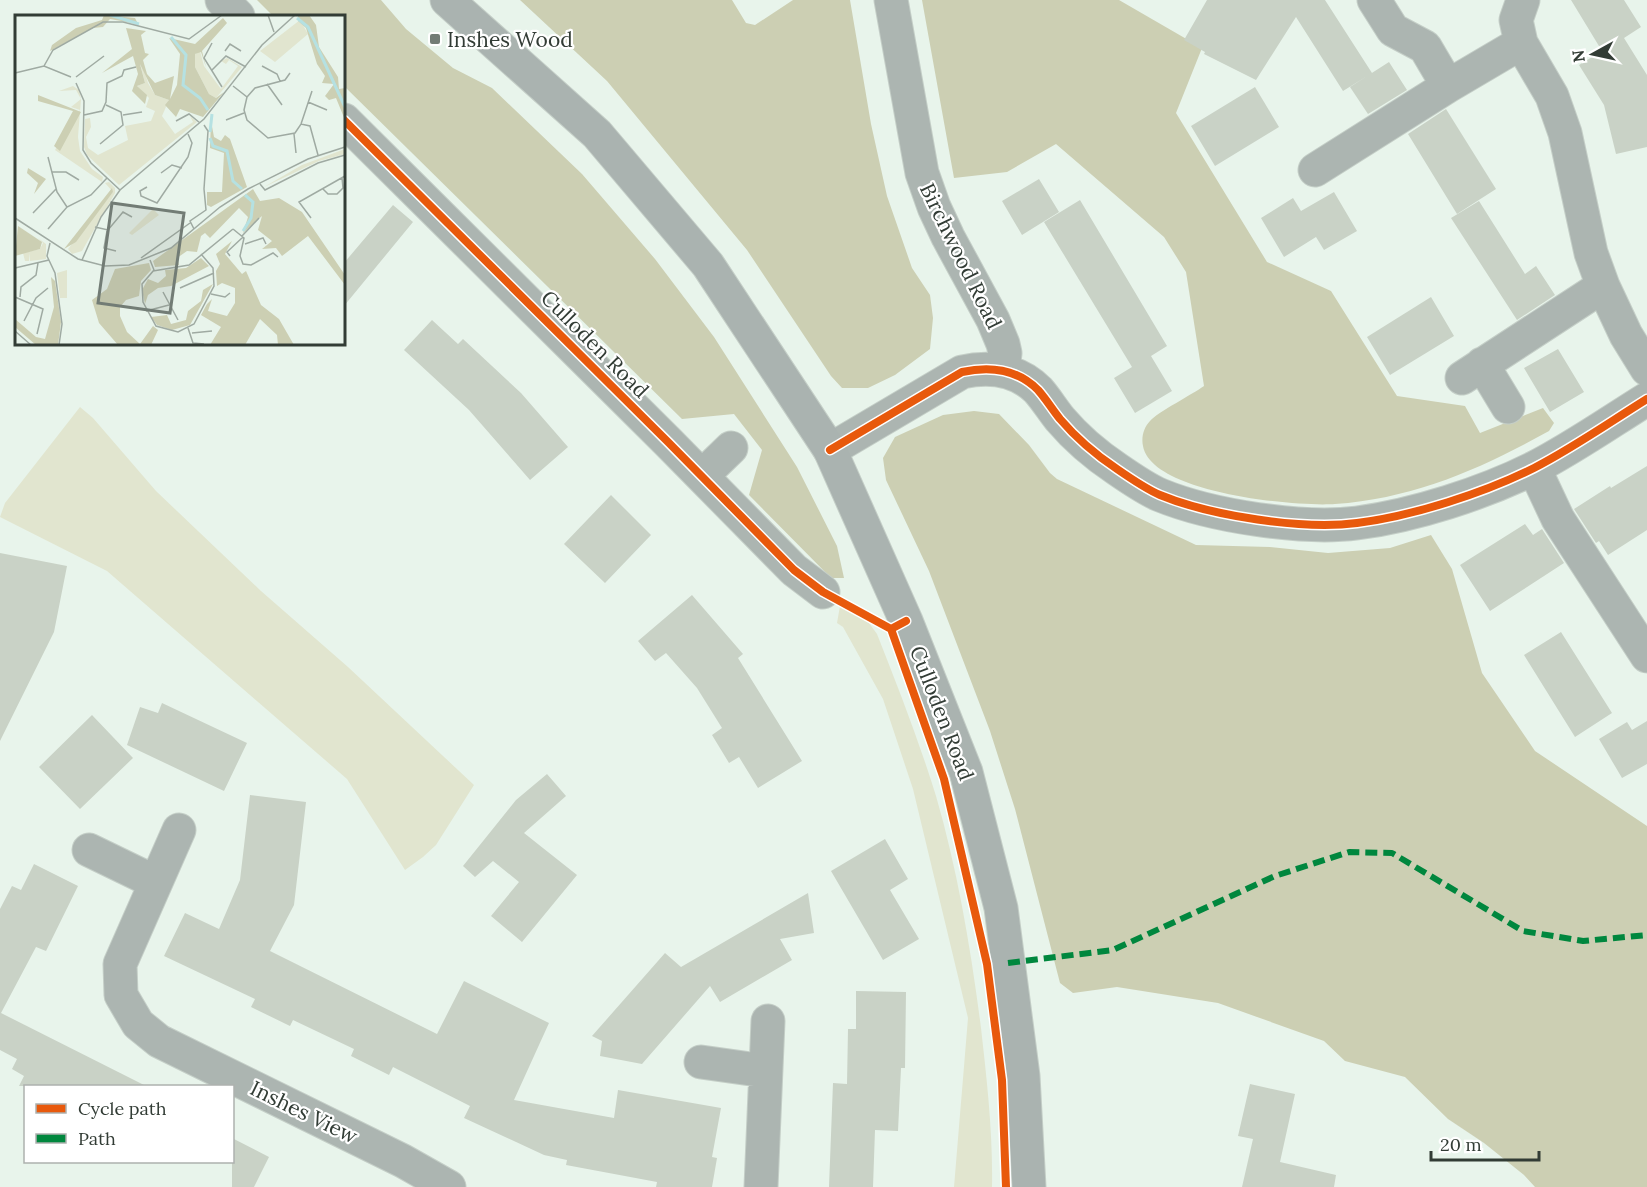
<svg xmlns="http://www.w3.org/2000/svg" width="1647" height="1187" viewBox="0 0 1647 1187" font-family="Lora,serif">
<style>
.green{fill:#e1e5cf}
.forest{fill:#cccfb3}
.building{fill:#c9d2c6}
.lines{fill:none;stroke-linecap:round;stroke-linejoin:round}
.minor-casing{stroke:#c4cec7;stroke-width:35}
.secondary-casing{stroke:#c4cec7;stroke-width:35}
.minor{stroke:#acb5b1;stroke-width:33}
.secondary{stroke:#aab3b0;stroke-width:33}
.quiet{stroke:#00873e;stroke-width:6;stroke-dasharray:12 6;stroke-linecap:butt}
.cycleway-casing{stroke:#fff;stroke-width:11}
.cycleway{stroke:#e8590c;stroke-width:8}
.poi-dot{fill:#727c75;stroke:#fff;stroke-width:2}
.labels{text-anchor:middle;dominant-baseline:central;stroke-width:4.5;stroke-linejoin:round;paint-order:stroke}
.poi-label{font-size:21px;fill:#323c35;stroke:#fff;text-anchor:start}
.street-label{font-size:21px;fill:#323c35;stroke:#fff}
.inset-river{fill:none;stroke:#b5e1e2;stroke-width:3}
.inset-road{fill:none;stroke:#9faaa2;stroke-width:1.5}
.view{fill:#727c75;fill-opacity:0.15;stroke:#727c75;stroke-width:3}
.inset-edge{fill:none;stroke:#323c35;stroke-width:3}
</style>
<rect width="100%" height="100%" fill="#e8f4eb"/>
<!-- green -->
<path class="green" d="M80 407 93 418 156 491 261 591 348 667 474 785 436 845 423 857 405 870 347 779 107 571 0 517 5 503Z
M840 606 869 623 877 634C898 687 919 741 936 796 958 872 971 950 981 1028 987 1081 993 1134 992 1187H954L968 1018 913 789 883 699 843 627 837 623Z"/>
<!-- forest -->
<path class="forest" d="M257 0H381L406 29 453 68 492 88 582 174 655 259 714 337 797 467 837 546 844 578H831L749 495 762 450 734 414 682 419 344 86V16H273Z
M520 0H732L746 23 755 25 793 0H850L871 124 887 196 912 268 930 295 933 318 930 349 895 375 868 388H842L831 376 747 250 607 81Z
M922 0H1119L1202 48 1176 113 1267 262 1331 291 1397 396 1465 406 1480 433 1543 408 1554 423 1549 431C1480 469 1415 498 1335 504 1295 507 1151 493 1143 446 1141 437 1144 427 1150 421 1158 412 1193 394 1204 386L1186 272 1164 237 1056 144 1007 172 954 178Z
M974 411 999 414 1029 445 1050 473 1057 479 1196 545 1270 547 1328 553 1390 548 1431 535 1452 569 1482 673 1535 751 1647 826V1187H1535L1524 1175 1484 1143 1448 1119 1405 1077 1345 1061 1324 1041 1218 1003 1117 987 1073 993 1060 983 1015 809 990 731 929 571 886 480 883 458 895 437 943 415Z"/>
<!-- building -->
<path class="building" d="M1207 0H1325L1372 73 1343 91 1296 17 1256 80 1204 54 1205 52 1184 40Z
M1571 0H1624L1641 27 1624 38 1647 75V147L1616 154 1604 105 1579 65 1602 51Z
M1389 62 1407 90 1368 114 1350 87Z
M1255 87 1279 127 1215 166 1191 126Z
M1446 109 1496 189 1457 214 1408 134Z
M1039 179 1059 212 1022 235 1002 201Z
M1334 192 1357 231 1324 250 1316 237 1284 257 1261 218 1293 198 1301 211Z
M1080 200 1167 346 1151 356 1172 391 1135 413 1114 378 1132 367 1044 222Z
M1479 201 1525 274 1536 266 1555 295 1517 320 1451 218Z
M393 205 413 222 344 306V263Z
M1431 297 1454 336 1390 375 1367 337Z
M432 320 458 344 463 339 521 393 568 447 530 480 469 410 404 350Z
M1558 349 1584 392 1550 412 1524 368Z
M1647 466V530L1608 555 1599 541 1596 543 1574 509 1610 486 1611 488Z
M611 495 651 535 605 583 564 544Z
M1525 524 1533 535 1542 529 1564 563 1490 611 1460 565Z
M0 553 67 566 54 632 0 741Z
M692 595 743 654 738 658 802 761 758 788 739 757 729 763 712 735 722 728 697 688 666 653 655 661 638 641Z
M1561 632 1612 713 1575 737 1524 655Z
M162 703 247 743 224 791 127 745 140 707 158 713Z
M92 715 133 758 80 809 39 767Z
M1647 721V764L1622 778 1599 739 1627 722 1632 730Z
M547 774 566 796 524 833 577 875 522 942 491 916 519 882 493 861 475 877 463 866 516 800Z
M250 795 306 802 294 905 270 951 437 1034 464 981 549 1023 514 1100 614 1118 618 1090 721 1108 712 1157 717 1158 712 1187H656L657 1182 566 1165 567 1160 544 1155 464 1118 470 1106 393 1067 389 1075 351 1056 354 1049 293 1020 290 1026 251 1007 255 999 164 956 185 913 219 929 240 880Z
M885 839 908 879 890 890 919 939 883 960 831 871Z
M34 864 78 886 46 951 36 947 1 1013 146 1086H19L24 1076 12 1069 17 1059 0 1050V909L12 886 21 890Z
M808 893 814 933 780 939 792 960 720 1002 710 986 642 1064 600 1056 602 1041 592 1036 665 953 681 967Z
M856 991 906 992 905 1068H901L898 1131 875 1130 873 1187H829L833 1083 847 1084 848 1029H856Z
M1250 1084 1295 1094 1280 1162 1336 1175 1334 1187H1242L1253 1139 1238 1136Z
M232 1138 269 1157 254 1187H232Z"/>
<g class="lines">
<!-- minor casing -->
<g class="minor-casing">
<path id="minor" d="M222 0 238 16
M891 0 922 173 934 207 948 237 993 320 1003 344 1005 353 1003 371
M1374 0 1393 30 1425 47 1448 86
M1523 0 1516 20 1521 43 1552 96 1565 133 1591 253 1603 286 1626 335 1647 369
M344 120 668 442 794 570 823 592
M1315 170 1448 86 1521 43
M1482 364 1508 407
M1462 378 1603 286
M830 450 962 372C989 366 1017 369 1038 390 1046 399 1052 409 1060 419 1077 439 1096 455 1117 469 1130 478 1146 489 1160 495 1211 516 1303 530 1357 523 1413 516 1484 493 1534 468 1573 448 1610 422 1647 399
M1534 468 1558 519 1647 656
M702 476 731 448
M179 830 120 964 121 995 138 1024 159 1041 403 1161 449 1187
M89 850 155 882
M701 1062 765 1071
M761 1187 768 1021"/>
</g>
<!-- secondary casing -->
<g class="secondary-casing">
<path id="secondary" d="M447 0 597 134 708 265 830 450 906 621 966 772 1001 908 1023 1076 1029 1187"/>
</g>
<!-- minor -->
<use href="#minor" class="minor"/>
<!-- secondary -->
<use href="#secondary" class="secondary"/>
<!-- quiet -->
<path class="quiet" d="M1008 963 1113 950 1275 876 1349 852 1392 853 1523 931 1583 941 1647 935"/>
<!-- cycleway casing -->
<g class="cycleway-casing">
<path id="cycleway" d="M344 120 668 442 794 570 823 592 891 629 906 621
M830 450 962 372C989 366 1017 369 1038 390 1046 399 1052 409 1060 419 1077 439 1096 455 1117 469 1130 478 1146 489 1160 495 1211 516 1303 530 1357 523 1413 516 1484 493 1534 468 1573 448 1610 422 1647 399
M891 629 944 779 987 964 1002 1080 1006 1187"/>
</g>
<!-- cycleway -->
<use href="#cycleway" class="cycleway"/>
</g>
<!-- markers -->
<rect class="poi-dot" x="429" y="33" width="12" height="12" rx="3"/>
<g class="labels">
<!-- poi labels -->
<g class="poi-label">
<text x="447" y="39">Inshes Wood</text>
</g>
<!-- street labels -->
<g class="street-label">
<text transform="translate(961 256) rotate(64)">Birchwood Road</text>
<text transform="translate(595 344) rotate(45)">Culloden Road</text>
<text transform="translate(942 713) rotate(69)">Culloden Road</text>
<text transform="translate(304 1112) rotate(26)">Inshes View</text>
</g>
</g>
<!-- overview -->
<g transform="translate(15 15)">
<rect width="330" height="330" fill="#e8f4eb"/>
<path d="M285 5 293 19 260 47 245 36ZM116 11 133 68 140 80 154 85 147 101 160 119 178 107 175 101 182 107 104 170 72 140 69 132 70 104 75 103 76 112 71 122 73 133 83 140 113 125 110 111 136 106 140 96 131 92 134 83 122 71 130 68ZM185 36 189 51 206 74 223 51 214 45 211 49 206 46 212 43 227 52 201 83 194 79 180 52V39ZM58 71 64 75 66 84 63 122 65 136 77 154 88 162 87 167 40 135 65 95 56 92 66 84 61 75 44 76ZM330 134V139L304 146 249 172 287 150ZM94 167 100 173V178L67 236 57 239 53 234 98 177 90 168ZM138 194 144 200 117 220 114 218ZM23 223 31 229V244L15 246 14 238V246H10L8 238 25 234 28 228ZM52 255V283H45L42 258Z" fill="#e1e5cf"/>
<path d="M89 0 120 3 123 9 95 4 88 12 78 13 35 36 37 30 61 13 87 5ZM294 0 301 10 304 32 323 62 324 74 330 73V105L321 83 314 85 310 81 319 69 307 68 310 61 302 49 291 13 283 6V1ZM208 3 212 8 187 36 191 52 186 37 180 39V52L194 79 201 83 209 77 188 102 165 94 161 102 150 90 154 85 140 80 125 49 130 68 122 71 132 80 130 89 117 76 123 59 118 41 87 58 117 34 111 13 131 16 126 20 130 38 134 39 128 45 132 59 140 68 159 61 155 84 162 70 165 39 154 23 180 29ZM23 80 66 97 45 136 39 131 58 96 23 86ZM196 106 199 122 206 126 210 120 215 124 232 172 196 192 192 190V177H207L209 138 195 133ZM13 153 31 164 19 179 23 168 12 158ZM97 173 98 177 61 227 49 234ZM238 174 245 186 264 183 287 197 330 260V270L293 221 267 241 261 233 247 234 257 226 243 215 247 201 228 218 233 202 224 193 195 223 190 218 186 221 182 237 172 236 162 243 164 250 140 252 138 246ZM3 211 27 227 25 234 0 241ZM217 226 210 239 227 259 231 256 246 290 264 304 279 330H263L262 320 245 304 230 330H195L206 312 186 300 192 289 197 284 193 296 212 301 220 288V273L207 268 202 271 201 256 205 249 201 239ZM186 243 194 251 156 271 143 273 133 280 130 289 127 275 133 264 143 268 151 261 150 255 171 253ZM134 248 136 255 126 266 124 281 111 285 105 292V301L112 317 125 329 138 311 143 315 136 330H103L84 308 77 285 92 274 100 254ZM36 262 40 266 46 307 43 330H21L0 312V304L21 322 30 324 39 292ZM198 269 175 310 157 315 142 310 136 302 152 300 156 309 171 305 173 296 186 286 188 275Z" fill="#cccfb3"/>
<path class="inset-river" d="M95 0 124 9M282 3 293 12 330 92M156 22 171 40 168 70 185 83 193 95M195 117 197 99M195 123 198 131 212 136 218 166 227 174M228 216 236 203 238 187 230 180"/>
<path class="inset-road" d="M253 0 259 17M197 28 189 43 207 72M210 36 215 29 226 36M29 51 38 35 88 7H108L174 24 207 0M247 51 262 59 265 66M197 55 211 41 231 52M0 58 29 51 56 62M61 62 89 41M61 68 69 86 68 135 76 148 105 175M252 69 267 90M218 71 232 82 229 95 232 105 253 123 280 118 286 109 295 111 303 140M232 82 240 73 270 65 275 58M293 87 312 95M69 100 87 96 91 87 92 68 107 61 109 55 121 52M108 100 127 97M211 105 229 98M161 106 174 99 185 108M286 109 297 76M279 119 281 138M85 129 108 110 106 97 91 90M33 142 42 177 52 192M37 157H51L64 165M146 158 157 150 167 153M245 169 250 175 303 148 330 140M132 172 125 176 126 181 142 188 173 142 177 128 173 119M308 174 313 179H322L328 173 327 163M18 198 41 174M0 203 63 244 90 251 114 250 156 233 205 192 233 174 293 144 330 132M296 203 284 187 330 161M80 212 93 215 108 197 117 202M33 214 52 192 76 180 92 163M179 214 175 206 191 195 189 174 193 116 189 110M218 214 229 223 225 241 228 249 236 250 258 238 263 242M92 216 89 233 101 236M227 221 244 203M35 228 32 241 40 258 47 309 44 330M230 229 248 223 251 229M215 241 212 237 228 222M126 243 175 208M67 245 86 202 105 175 189 104 247 30 280 0M135 245 139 255 127 269 128 287 141 311 163 317 179 309 199 271 198 253 186 239M0 253 34 245M138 256 174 250 218 214M165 273 199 258M148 277 163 305M196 279 210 282 215 278M0 282 28 294 22 319M5 282 6 272 21 260 23 248M131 296 154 290M9 306 21 283 33 273M173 313 178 328 189 329M0 316 16 330M177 318 197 316"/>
<path class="view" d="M97 188 169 198 155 298 83 288Z"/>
<rect width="330" height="330" class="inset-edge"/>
</g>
<!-- legend -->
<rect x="24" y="1085" width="210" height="78" fill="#ffffff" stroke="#adb1ae" stroke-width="1.5"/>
<rect x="36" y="1104" width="30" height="9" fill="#e8590c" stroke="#adb1ae" stroke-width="1.5"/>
<text x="78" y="1115" font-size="18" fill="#323c35">Cycle path</text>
<rect x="36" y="1134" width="30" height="9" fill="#00873e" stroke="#adb1ae" stroke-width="1.5"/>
<text x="78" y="1145" font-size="18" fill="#323c35">Path</text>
<!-- north arrow -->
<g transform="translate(1593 54) rotate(262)" stroke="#ffffff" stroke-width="4.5" paint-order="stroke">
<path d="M0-4.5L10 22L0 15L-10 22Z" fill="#323c35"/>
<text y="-9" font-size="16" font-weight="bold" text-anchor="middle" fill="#323c35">N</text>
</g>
<!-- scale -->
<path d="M1431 1151v9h108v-9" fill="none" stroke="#323c35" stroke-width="3"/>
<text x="1440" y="1151" font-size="18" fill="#323c35" stroke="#ffffff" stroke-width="4.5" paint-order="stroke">20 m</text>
</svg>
